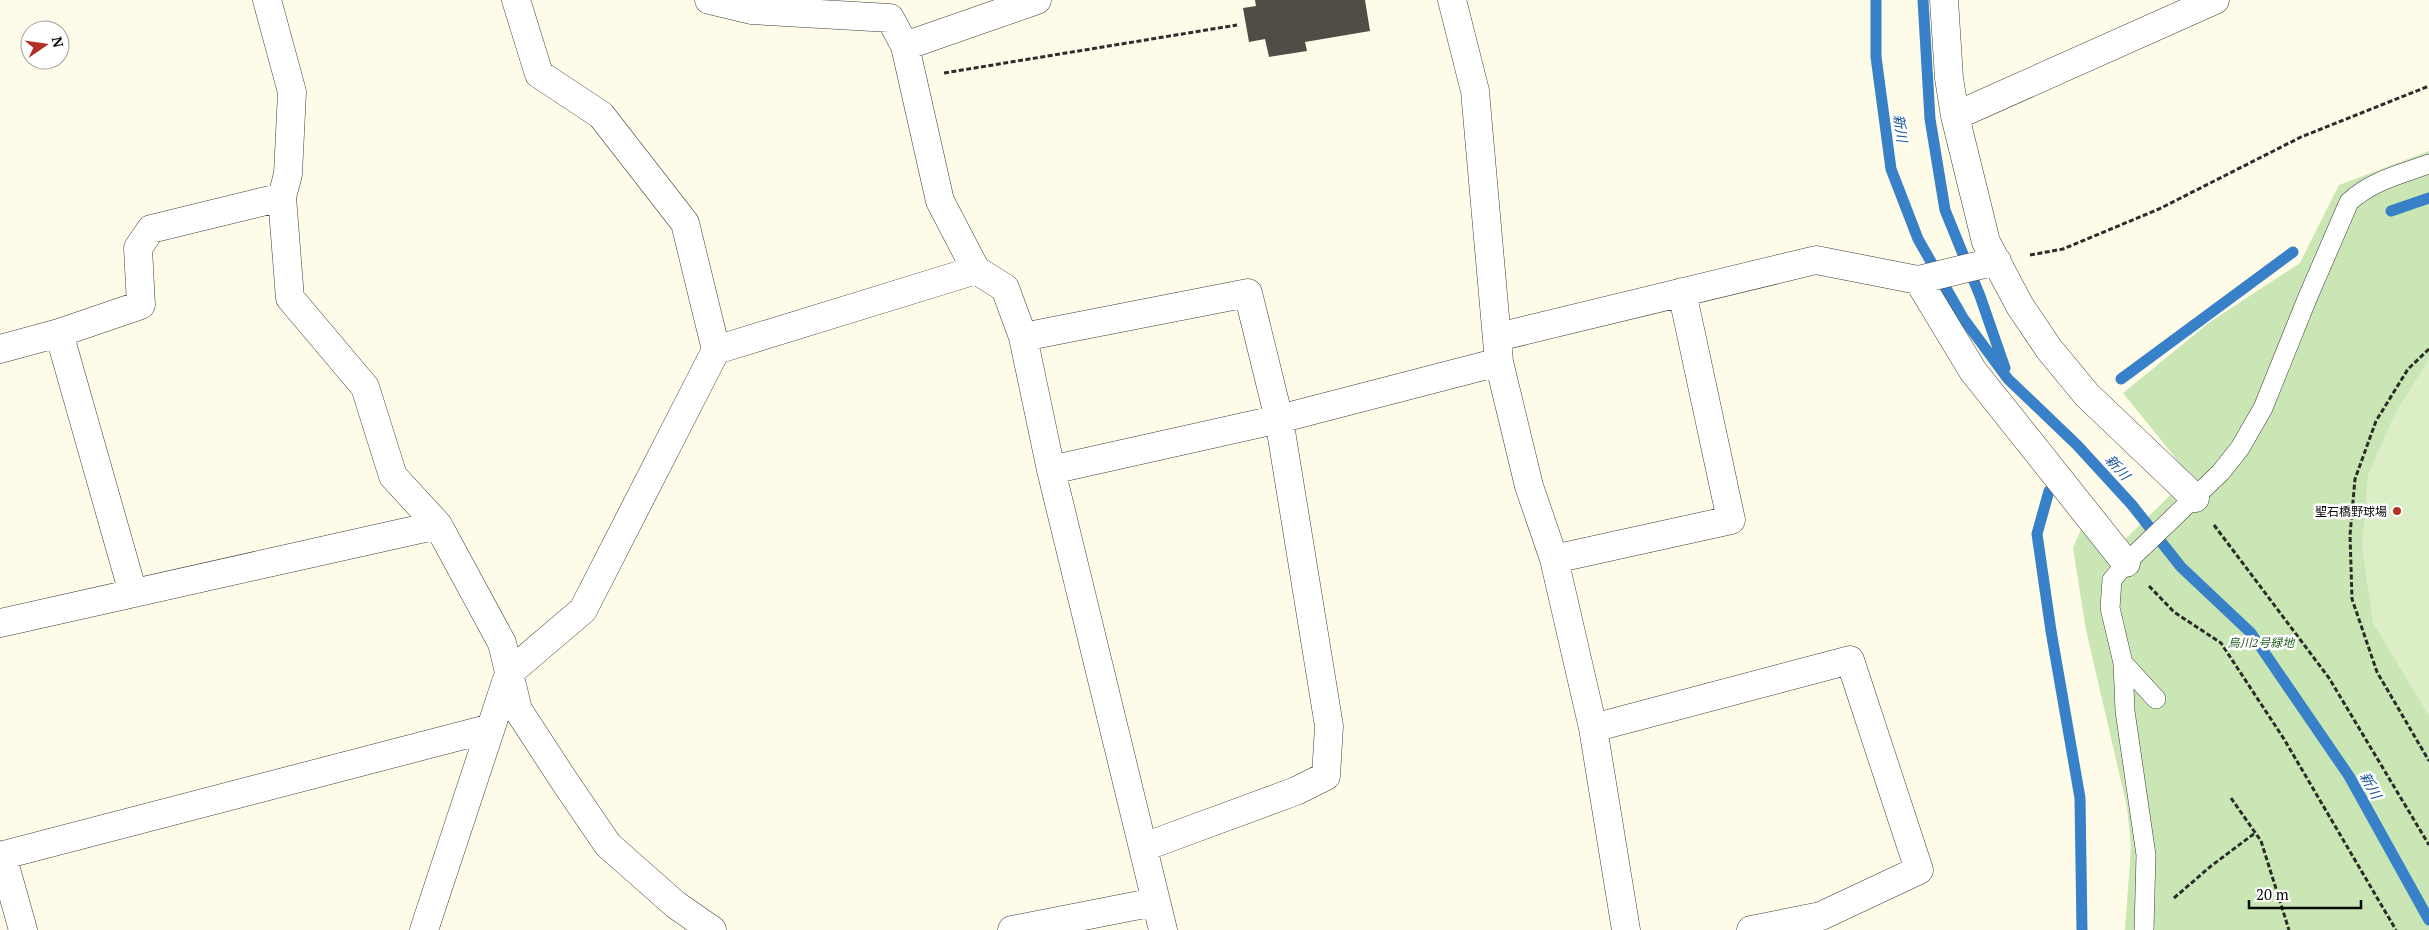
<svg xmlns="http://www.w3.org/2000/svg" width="2429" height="930" viewBox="0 0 2429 930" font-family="'PT Serif','Noto Sans JP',serif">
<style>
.green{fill:#c9e6b4}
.pitch{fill:#dceec5}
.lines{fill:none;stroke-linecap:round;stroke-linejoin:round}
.stream{stroke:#3880c8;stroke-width:11}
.building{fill:#524c47}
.service-casing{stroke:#3d3d3d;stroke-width:20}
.minor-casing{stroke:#3d3d3d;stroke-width:29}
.path{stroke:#2c2c2c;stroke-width:3;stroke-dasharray:5 2.5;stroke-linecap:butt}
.service{stroke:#fff;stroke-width:19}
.minor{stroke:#fff;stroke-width:28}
.poi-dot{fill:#b42f28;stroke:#fff;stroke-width:2}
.labels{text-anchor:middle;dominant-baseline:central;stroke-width:5;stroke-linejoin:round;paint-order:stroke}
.poi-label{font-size:12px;fill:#0a0a0a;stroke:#fff;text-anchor:end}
.park-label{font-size:12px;font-style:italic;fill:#245e1e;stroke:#fff}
.water-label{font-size:14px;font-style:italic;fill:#195396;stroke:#fff}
</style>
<rect width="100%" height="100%" fill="#fefce8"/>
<!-- green -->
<path class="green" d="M2429 151V930H2125L2131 847 2127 807 2086 630 2073 548 2081 529 2109 555 2190 476 2123 393 2210 322 2300 263 2339 185Z"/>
<!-- pitch -->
<path class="pitch" d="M2429 359V716L2373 623 2362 547 2368 475 2396 411Z"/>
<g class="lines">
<!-- stream -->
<path class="stream" d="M1876 0V57L1891 169 1918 239 1963 318 2008 379 2077 445 2132 505 2181 567 2251 633 2349 776 2429 920
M1923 0 1930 119 1945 210 1980 296 2005 368
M2391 211 2429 198
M2121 379 2293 252
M2049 491 2037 534 2051 631 2080 798 2082 930"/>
</g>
<!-- building -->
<path class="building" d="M1255 0H1365L1370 31 1305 42 1307 51 1269 57 1265 39 1249 42 1243 8 1256 6Z"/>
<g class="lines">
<!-- service casing -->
<g class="service-casing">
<path id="service" d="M2123 663 2125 711 2146 855 2144 930
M2156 699 2123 663 2110 608 2112 580 2126 563 2221 472 2240 448 2263 408 2307 299 2349 202C2371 181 2401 174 2429 164"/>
</g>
<!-- minor casing -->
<g class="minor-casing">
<path id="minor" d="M267 0 292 92 288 174 282 197 290 298 365 387 393 476 438 525 502 643 518 710 565 782 608 845 676 905 712 930
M516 0 539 74 601 115 685 223 716 350
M709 0 751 10 890 18 905 46 1037 0
M1452 0 1475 91 1499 362 1529 486 1554 559 1593 728 1626 930
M1944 0 1949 78 1955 116 1986 242 2020 306 2049 349 2087 395 2195 498
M905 46 940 201 976 270 1005 288 1023 337 1051 470 1163 930
M1955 116 2215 0
M1918 280 1997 261
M59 333 141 305 138 248 151 229 282 197
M1023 337 1248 293 1279 419 1329 726 1326 776 1296 791 1144 847
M1498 337 1816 260 1918 280 1973 371 2126 563
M0 349 59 333 133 593
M1051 470 1279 419 1499 362
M1554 559 1731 520 1682 292
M0 623 438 525
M1593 728 1850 660 1919 870 1821 916 1751 930
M2 855 23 930
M0 856 491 728
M424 930 509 673 583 610 716 350 976 270
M1012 930 1155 902"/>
</g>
<!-- path -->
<path class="path" d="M944 73 1237 25
M2030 255 2063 249 2159 209 2301 137 2429 86
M2429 349 2408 369 2376 421 2355 479 2350 535 2352 599 2377 672 2429 761
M2214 525 2329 678 2429 845
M2149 586 2174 612 2221 643 2284 739 2396 930
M2231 798 2261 841 2289 930
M2174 898 2211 866 2255 833"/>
<!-- service -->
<use href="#service" class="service"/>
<!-- minor -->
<use href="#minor" class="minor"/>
</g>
<!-- markers -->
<circle class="poi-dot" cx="2397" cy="511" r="5"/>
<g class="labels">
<!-- poi labels -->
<g class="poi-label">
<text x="2387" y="511">聖石橋野球場</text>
</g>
<!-- park labels -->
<g class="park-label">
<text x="2261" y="642">烏川2号緑地</text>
</g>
<!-- water labels -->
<g class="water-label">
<text transform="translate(1901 128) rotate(82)">新川</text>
<text transform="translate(2118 467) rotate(48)">新川</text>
<text transform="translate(2371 785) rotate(61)">新川</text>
</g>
</g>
<!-- north arrow -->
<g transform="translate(45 45) rotate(77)"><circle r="24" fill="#ffffff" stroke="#9d9d9d"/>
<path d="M0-4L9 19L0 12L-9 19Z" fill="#b42f28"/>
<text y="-8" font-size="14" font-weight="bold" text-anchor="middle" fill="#0a0a0a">N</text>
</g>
<!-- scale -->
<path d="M2249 900v8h112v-8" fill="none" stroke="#0a0a0a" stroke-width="2.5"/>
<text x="2256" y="900" font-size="15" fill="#0a0a0a" stroke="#ffffff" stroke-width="4" paint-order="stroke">20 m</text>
</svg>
